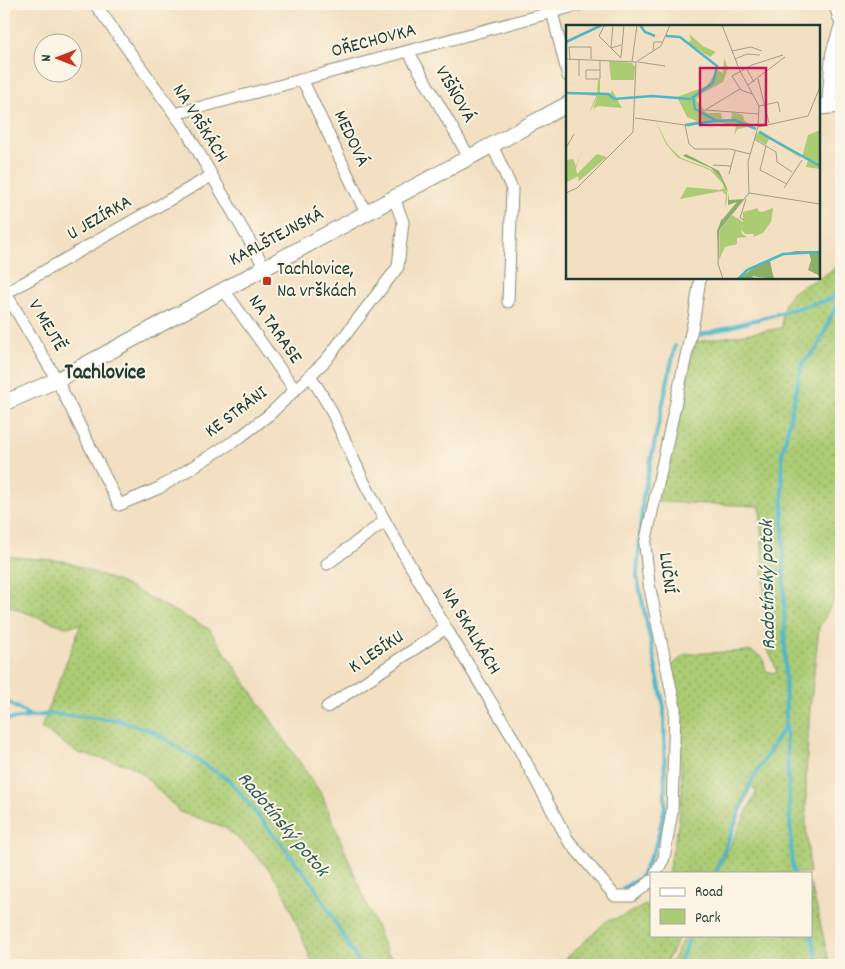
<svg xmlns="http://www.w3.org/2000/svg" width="845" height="969" viewBox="0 0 845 969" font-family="Dekko,sans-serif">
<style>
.green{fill:url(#green-dots);stroke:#668454}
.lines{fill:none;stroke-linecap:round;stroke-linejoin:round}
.stream{stroke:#4db7ca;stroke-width:4}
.minor-casing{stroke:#898e7a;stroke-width:13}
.tertiary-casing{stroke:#898e7a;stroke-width:16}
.secondary-casing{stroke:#898e7a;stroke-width:17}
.minor{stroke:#fff;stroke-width:11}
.tertiary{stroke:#fff;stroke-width:14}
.secondary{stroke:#fff;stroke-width:15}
.poi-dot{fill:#c8321e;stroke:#fcf5e5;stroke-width:2}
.labels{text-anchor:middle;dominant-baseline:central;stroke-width:4;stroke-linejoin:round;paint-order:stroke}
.street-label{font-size:19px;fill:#1f3d34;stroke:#fcf5e5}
.poi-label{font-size:19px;fill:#1f3d34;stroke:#fcf5e5;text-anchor:start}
.water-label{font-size:20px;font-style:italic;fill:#2a5c5a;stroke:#fcf5e5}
.quarter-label{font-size:21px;font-weight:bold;fill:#1f3d34;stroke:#fcf5e5}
.inset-river{fill:none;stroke:#4db7ca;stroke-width:2.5}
.inset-road{fill:none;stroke:#9e9e89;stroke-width:1}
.view{fill:#c2185b;fill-opacity:0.15;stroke:#c2185b;stroke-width:2.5}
.inset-edge{fill:none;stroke:#1f3d34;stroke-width:2.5}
</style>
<defs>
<pattern id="green-dots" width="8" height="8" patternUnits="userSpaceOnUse" patternTransform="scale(1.25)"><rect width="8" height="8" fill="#accc74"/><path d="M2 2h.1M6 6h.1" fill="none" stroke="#8ba760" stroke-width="1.8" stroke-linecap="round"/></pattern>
</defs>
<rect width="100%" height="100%" fill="#fcf5e5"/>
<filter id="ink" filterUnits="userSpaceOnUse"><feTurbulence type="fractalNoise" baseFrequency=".02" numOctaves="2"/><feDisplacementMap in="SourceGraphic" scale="10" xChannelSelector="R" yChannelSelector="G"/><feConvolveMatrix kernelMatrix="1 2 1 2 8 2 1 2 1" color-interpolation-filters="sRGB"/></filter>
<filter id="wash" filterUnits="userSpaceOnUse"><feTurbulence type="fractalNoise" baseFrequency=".0096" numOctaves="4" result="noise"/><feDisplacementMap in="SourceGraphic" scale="20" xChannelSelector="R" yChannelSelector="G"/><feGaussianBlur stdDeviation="1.12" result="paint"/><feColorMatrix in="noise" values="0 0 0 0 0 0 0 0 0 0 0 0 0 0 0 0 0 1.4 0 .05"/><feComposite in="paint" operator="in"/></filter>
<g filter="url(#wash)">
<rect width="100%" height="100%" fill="#f3dfc1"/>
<!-- green -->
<path class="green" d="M841 257V587L819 628 810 709 806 773V827L810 873H717L757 791 747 783 746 796 713 873H668L678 826 682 792 679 712 671 666 686 654 751 651 763 658 766 671 773 673 777 672 772 658 767 650 760 506 657 502 695 342 782 328C780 284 805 290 832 270 836 267 838 261 841 257Z
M4 556 64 561 119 582 209 629 322 795 387 953 403 965H313L284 892 272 873 248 847 224 827 180 812 141 773 129 765 78 753 41 728 81 624 66 627 4 605Z
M811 884 830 965H670L685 935H811Z
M651 898V935H680L665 965H559L608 920 618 918 648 904Z"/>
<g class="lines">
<!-- stream -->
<path class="stream" d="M701 335 831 299 841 290
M4 702 11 704 30 716
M4 720 52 714 118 720 154 732 230 781 312 882 360 965
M786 725 792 863 794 873
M716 873 752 780 786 724 782 455 802 363 817 349 841 295
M623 888 640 878 657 843 665 806 664 707 637 576 643 497 675 346
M811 935 819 965
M679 965 691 935"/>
</g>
</g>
<g filter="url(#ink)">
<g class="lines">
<!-- minor casing -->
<g class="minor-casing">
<path id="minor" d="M95 4 184 127 265 268
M550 4 568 76
M408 51 469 157
M302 79 366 213
M175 114 582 4
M492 145 512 189 508 302
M4 290 57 380 119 505 159 488 239 438 270 414 326 360 398 267 403 222 394 198
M224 290 295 390
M6 293 211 176
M310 375 330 408 364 482 385 521 446 628 513 738 568 840 615 896H632L651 881
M327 564 385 521
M327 707 446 628
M656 873 664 858 672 811 675 708 649 584 645 544 694 319 700 278"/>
</g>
<!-- tertiary casing -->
<g class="tertiary-casing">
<path id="tertiary" d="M836 4 841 20
M829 106 833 54 841 28"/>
</g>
<!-- secondary casing -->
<g class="secondary-casing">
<path id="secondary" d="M819 107 841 105
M4 403 57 380 568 104"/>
</g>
<!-- minor -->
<use href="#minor" class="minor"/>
<!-- tertiary -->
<use href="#tertiary" class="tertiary"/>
<!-- secondary -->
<use href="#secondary" class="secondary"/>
</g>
</g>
<!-- markers -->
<rect class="poi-dot" x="262" y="276" width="10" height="10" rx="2.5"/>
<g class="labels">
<!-- street labels -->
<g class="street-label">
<text transform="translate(374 42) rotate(-15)">OŘECHOVKA</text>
<text transform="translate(454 95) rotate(60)">VIŠŇOVÁ</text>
<text transform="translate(199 124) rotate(58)">NA VRŠKÁCH</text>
<text transform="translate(350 139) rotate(65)">MEDOVÁ</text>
<text transform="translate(100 219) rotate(-30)">U JEZÍRKA</text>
<text transform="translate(277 238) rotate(-28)">KARLŠTEJNSKÁ</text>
<text transform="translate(46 326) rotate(59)">V MEJTĚ</text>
<text transform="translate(274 330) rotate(55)">NA TARASE</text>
<text transform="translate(237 413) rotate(-37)">KE STRÁNI</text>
<text transform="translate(666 573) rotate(83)">LUČNÍ</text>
<text transform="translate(470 632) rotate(59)">NA SKALKÁCH</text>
<text transform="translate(377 653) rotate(-34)">K LESÍKU</text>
</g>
<!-- poi labels -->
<g class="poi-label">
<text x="277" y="270">Tachlovice,<tspan x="277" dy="22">Na vrškách</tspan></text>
</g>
<!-- water labels -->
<g class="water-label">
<text transform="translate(769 585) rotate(-91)">Radotínský potok</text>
<text transform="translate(282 825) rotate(50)">Radotínský potok</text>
</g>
<!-- quarter labels -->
<g class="quarter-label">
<text x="105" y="374">Tachlovice</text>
</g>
</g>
<!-- overview -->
<g transform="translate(566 25)">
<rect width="254" height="254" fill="#f3dfc1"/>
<path d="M123 9 137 21 150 27 144 32 122 18 125 15ZM158 33 162 43 157 57 135 69 130 75 141 88H155L156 94H165L166 87 177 90 178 95 187 101 172 104 168 110 170 102 157 98 140 97 122 102 120 99 131 96 121 92 111 72 141 61 151 45 157 48ZM32 55H34V69L45 68 46 65 56 83 32 81 27 84 32 69 26 83 23 88 30 71 0 68 31 69ZM89 95 102 120 115 133 142 143 149 147 154 152 157 157 159 161 161 168V175L159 183 160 170 156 166 114 174 121 162 154 165 158 163 157 159 144 145 112 133 100 119ZM194 105 234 131 235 133 203 114 200 120 188 113ZM254 105V144L240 142 242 135 236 132 242 110ZM17 123 10 143 11 149 31 129 41 132 13 156 12 151 1 157V135L7 134 10 141ZM192 183V186L196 187 207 183 205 197 197 208 187 212 188 209H179L175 204 176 209 181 212 171 213V219L159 222 153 235 154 205 166 190 177 197V187Z" fill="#accc74"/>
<path d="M120 129 153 146 161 163 163 175 178 174 153 205 152 237 151 206 156 193V195L171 177 162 180V168L154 152 145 143 117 131ZM229 226H254V251L242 245 245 235 243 228 218 230 204 236 208 254 186 251 188 254H171L197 237Z" fill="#89b066"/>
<path d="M43 36 66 38 69 42 68 55H45Z" fill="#accc74"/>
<path class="inset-river" d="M74 0 79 7 89 11M100 11 114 12 151 41 147 58 127 72 129 84 151 96 169 95 190 104M0 17 36 0M0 68 42 69 48 74 86 71 125 74M119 100 150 96M193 107 254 141M172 254 181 245 217 229 254 227"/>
<path class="inset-road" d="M46 0 38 1 33 11 55 33M47 0 45 23 55 20M156 0 174 46 193 81 192 102 182 137 183 168 254 179M87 25 88 17H96M166 26 185 22 196 26M55 32 58 0M0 34 70 37 95 21 104 0M4 34 3 22H25V34M169 34 181 29 194 30M66 37 71 0M72 37 99 41M180 43 188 57M34 45H20V54H34V35M13 51V34M192 54 203 98M182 60 219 32M174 64 139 85 193 89M186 69 175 65 166 51 186 40 217 30M193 81 212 77 214 87M69 93 119 100 123 119 129 124H164L184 129M192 102 242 91 254 62M188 114 210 127 211 137M200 121 194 145 221 159M0 123 8 109M211 137 226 147M147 140 165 141M163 149 169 126M218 163 236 135M0 168 11 163 67 107 70 37M178 195 174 193 180 174M157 254 152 239 153 205 183 168"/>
<path class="view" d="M134 43H200V100H134Z"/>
<rect width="254" height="254" class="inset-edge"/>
</g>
<!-- margin -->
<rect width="845" height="969" fill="none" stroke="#fcf5e5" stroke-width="20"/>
<!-- legend -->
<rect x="650" y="872" width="162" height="65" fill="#fcf5e5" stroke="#a4ab9e"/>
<rect x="660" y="888" width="25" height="8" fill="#ffffff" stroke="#a4ab9e"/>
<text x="695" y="896" font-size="15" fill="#1f3d34">Road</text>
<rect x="660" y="909" width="25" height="15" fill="#accc74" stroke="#a4ab9e"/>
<text x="695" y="922" font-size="15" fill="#1f3d34">Park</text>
<!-- north arrow -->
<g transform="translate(58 58) rotate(270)"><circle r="24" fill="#fcf5e5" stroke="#a4ab9e"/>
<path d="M0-4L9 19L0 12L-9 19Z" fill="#c8321e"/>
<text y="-8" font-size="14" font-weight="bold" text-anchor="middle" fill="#1f3d34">N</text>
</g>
</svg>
